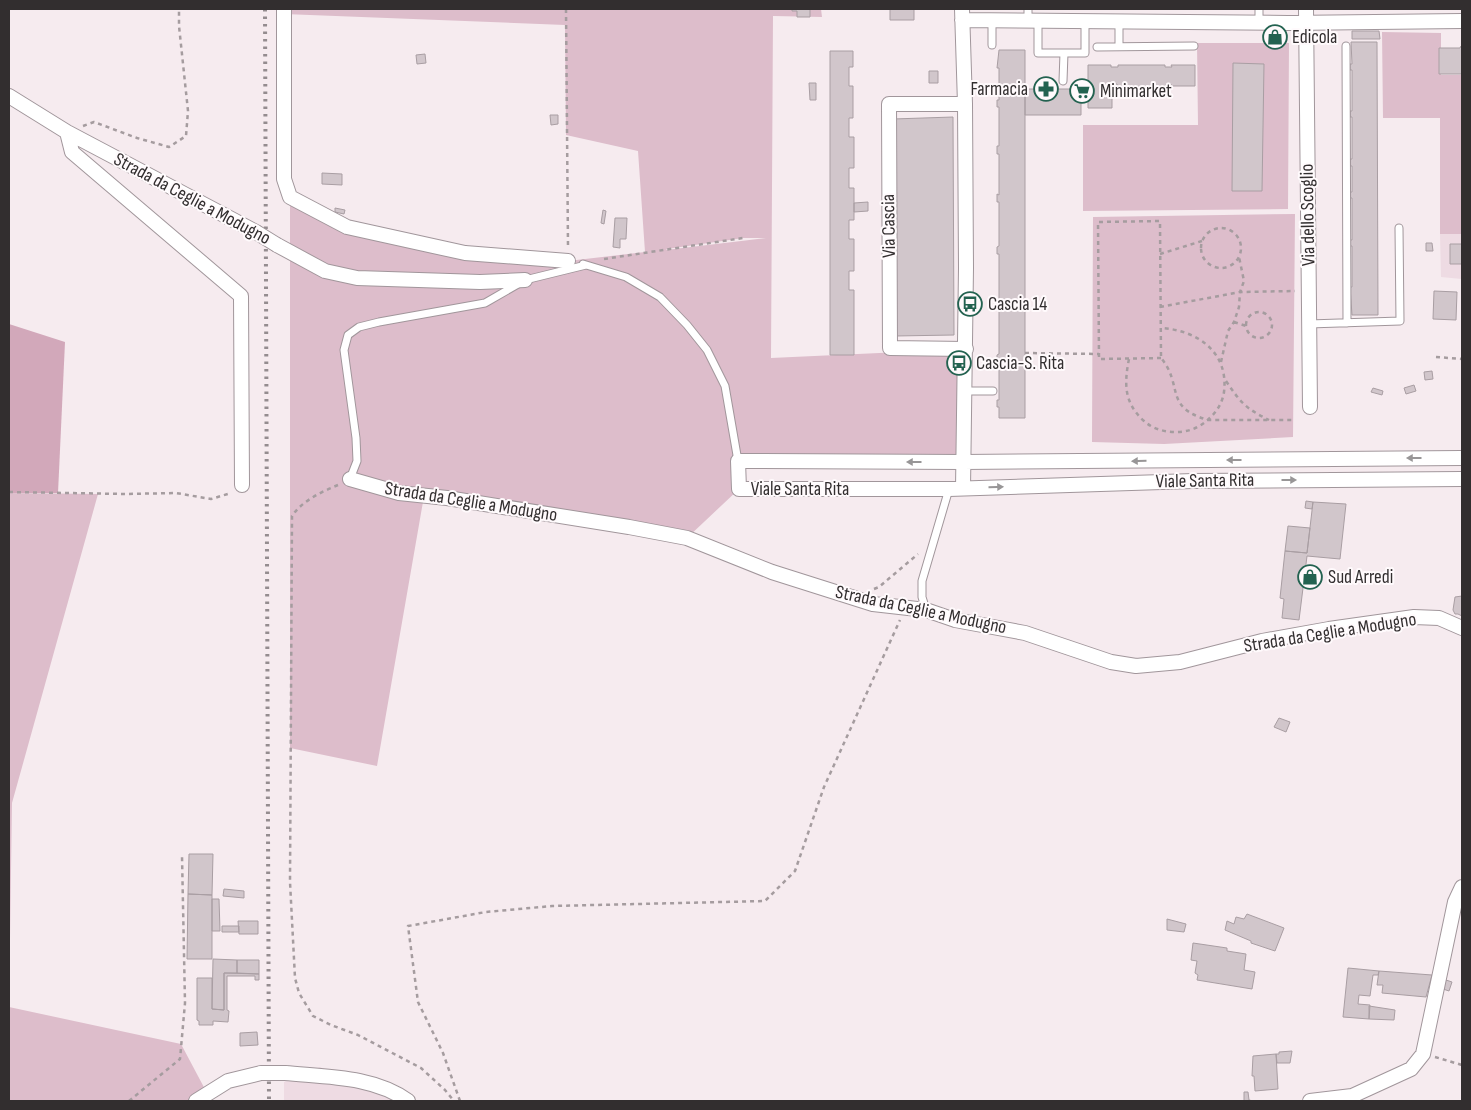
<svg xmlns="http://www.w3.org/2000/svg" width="1471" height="1110" viewBox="0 0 1471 1110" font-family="'Sofia Sans Condensed',sans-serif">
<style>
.built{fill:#eedbe3}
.green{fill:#ddbdcb;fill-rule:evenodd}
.forest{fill:#d2a8ba}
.building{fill:#d1c6cb;stroke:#a99ea3}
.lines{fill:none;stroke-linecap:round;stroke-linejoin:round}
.service-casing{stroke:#a1969b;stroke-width:9}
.minor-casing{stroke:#a1969b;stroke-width:16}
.path{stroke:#a59c9f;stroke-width:2.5;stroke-dasharray:4 4;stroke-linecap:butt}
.service{stroke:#fff;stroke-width:7}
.minor{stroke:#fff;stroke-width:14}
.rail{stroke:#948c8f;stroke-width:4;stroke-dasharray:2.5 5;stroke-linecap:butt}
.minor-bridge-casing{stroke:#a1969b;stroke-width:16;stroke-linecap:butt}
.minor-bridge{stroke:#fff;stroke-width:14}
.oneway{fill:#989697}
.labels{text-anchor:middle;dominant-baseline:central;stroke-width:4;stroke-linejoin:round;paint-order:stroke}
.poi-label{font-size:19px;fill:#322e2f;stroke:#fffafc;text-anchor:start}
.street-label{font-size:19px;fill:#322e2f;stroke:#fffafc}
</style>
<rect width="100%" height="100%" fill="#f6ebef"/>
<!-- built -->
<path class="built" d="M1440 234H1462V279L1441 277Z
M320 1067 394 1101H284V1082Z"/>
<!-- green -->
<path class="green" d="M284 9H821L822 17 773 16 771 358 966 349 963 462 738 461 739 489 687 538 424 496 377 766 290 748V197L347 227 465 253 568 261 645 252 638 151 566 135 565 25 284 14ZM743 238H766L666 250 667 249Z
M1382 32 1441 33V75H1462V234H1440V118H1383Z
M1197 43H1289L1288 209 1083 211V125H1198Z
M1295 214 1293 437 1164 444 1092 442 1093 217Z
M9 493 98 494 12 803 9 1007 181 1044 207 1093 197 1101H9Z"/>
<!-- forest -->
<path class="forest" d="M9 324 65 342 58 493H9Z"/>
<!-- building -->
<path class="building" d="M792 9H810V17H797V11H792Z
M890 9H914V20H890Z
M1352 31H1379L1380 39H1352Z
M1269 33H1278V37L1269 39Z
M1351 42H1377L1378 315H1352L1350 287H1352V246H1350V240H1352V198H1350V192H1352V166H1350V159H1352V117H1350V111H1352V70H1350V64H1352Z
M1461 46H1462V74H1439V48H1460Z
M999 50H1025V418H999V407H997V400H999V362H997V355L999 354V310H997V303H999V254H997V247L999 246V202H997V194L999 195V154H997V146H999V107H997V100H999V68H997Z
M830 51H853V67H849V86H853V118H849V137H854V168H849V188H854V220H849V239H854V271H849V290H854V355H830Z
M425 54 426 63 417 64 416 55Z
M1233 63 1264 64 1262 191H1232Z
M1088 65H1111V67H1118V65H1165V67H1172L1171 65H1195V86H1171V84H1166V86L1117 87V84H1112V108H1088Z
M929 71H938V83H929Z
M809 83H816V100H810Z
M1025 89H1081V115H1025Z
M550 115H558V124L551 125Z
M953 117 954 335 895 336 893 119Z
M322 173 342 174V185L322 184Z
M868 202V211L854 212V203Z
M335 208 345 210 344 214 335 212Z
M603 210 606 211 604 224 601 223Z
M615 218H627L626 239H620V248L613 247Z
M1426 243H1432L1433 251H1426Z
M1450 244H1462V264H1450Z
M1434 291 1457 292 1456 320 1433 319Z
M1432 371 1433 379 1425 380 1424 372Z
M1414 385 1416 391 1406 394 1404 388Z
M1373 388 1383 391 1382 395 1371 392Z
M1306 501 1313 502 1312 509 1305 508Z
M1313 502 1346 504 1340 559 1307 556 1299 620 1282 618 1284 599 1280 598 1285 551 1307 553Z
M1288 526 1310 528 1307 553 1285 551Z
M1462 596V616L1458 614H1455L1453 610 1455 597Z
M1279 718 1290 722 1286 732 1274 727Z
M189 854H213L212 895 188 894Z
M224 889 244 891V898L223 896Z
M188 894 212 895V959H187Z
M212 899H219L220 931H212Z
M1247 914 1284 928 1275 951 1251 943V941L1225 930 1227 921 1234 924 1236 917 1244 919Z
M1167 919 1186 924 1184 932 1167 930Z
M238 921H258V934H239Z
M222 926H239V932H222Z
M1193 943 1227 948V951L1246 954 1244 970 1255 972 1252 989 1197 980 1198 975 1195 973 1197 961 1191 960Z
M213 959 237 960V973H224V1010L212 1009Z
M237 960H259V974L237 973Z
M1348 968 1379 971 1378 975H1373L1370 996 1359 995 1358 1004 1370 1005 1369 1019 1343 1017Z
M1379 971 1432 975 1426 997 1382 993 1383 985H1377Z
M224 973 259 974V980H255V976H227V1010L229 1011 228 1022 213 1021V1025H199V1021L197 1020V978H212V1009L224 1010Z
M1446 980 1452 982 1449 991 1443 989Z
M1369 1006 1395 1010 1394 1020 1369 1019Z
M257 1032 258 1045 240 1046V1033Z
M1292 1051 1290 1063H1277L1276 1054H1279V1052Z
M1276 1054 1278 1089 1255 1091 1254 1076H1252L1253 1056Z
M1244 1092H1248L1249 1100 1253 1101H1244Z"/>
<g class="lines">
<!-- service casing -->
<g class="service-casing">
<path id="service" d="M1028 9V21
M1259 9V23
M992 21V45
M1038 22V53H1085V22
M1346 46 1347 323
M1097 47 1194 46
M1119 47V22
M1063 81 1064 53
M583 264 626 277 660 297 687 325 707 350 725 386 738 461
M1309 324 1400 321 1399 228
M965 391H993
M350 479 357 461 356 438 344 350 348 335 359 327 379 322 485 303 525 280 586 265
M926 610 922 597V581L949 489"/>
</g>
<!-- minor casing -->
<g class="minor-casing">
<path id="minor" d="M284 9V179L290 197 347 227 465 253 568 261
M962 9 965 104 966 268 963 488
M1306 9 1310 407
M962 20 1288 23 1462 21
M9 96 67 132 256 232
M965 104H889L890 348 966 349
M67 132 72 152 241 296 242 485
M277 245 325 271 357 278 480 282 525 280
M1462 458 963 462 738 461 739 489H949L1193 481 1462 479
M350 479 399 493 447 498 629 527 687 538 772 572 873 604 926 610 955 620 1025 633 1111 662 1136 666 1180 662 1262 641 1329 629 1414 617 1439 618 1462 628
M285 1073C326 1077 374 1076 408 1101
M196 1101 228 1081 261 1073
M1310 1101 1352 1096 1411 1069 1423 1054 1455 902 1462 887"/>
</g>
<!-- path -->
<path class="path" d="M566 9 568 247
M83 126 94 122 137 138 169 147 186 136 188 111 179 26V9
M1201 248a20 20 0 1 1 40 0a20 20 0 1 1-40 0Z
M1160 254 1202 241
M604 259 743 238
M1160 307 1240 292 1295 291
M1246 325a13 13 0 1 1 26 0a13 13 0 1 1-26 0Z
M1234 322 1246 326
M1025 353 1099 354
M1436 357 1462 359
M1161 358 1099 359 1098 222 1160 221 1161 358C1184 386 1163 407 1208 420H1293
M1129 359C1124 384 1124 403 1144 421 1153 429 1164 432 1176 432 1185 432 1193 430 1201 425 1213 417 1222 406 1224 392 1229 352 1197 330 1161 328
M1221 362 1228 331 1234 322 1239 307 1240 292 1244 281 1239 257
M1226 381C1241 403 1245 408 1269 420
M338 485C321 492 302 501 292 516L290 882 295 978 299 993 313 1016 331 1025 358 1035 421 1068 445 1090 454 1101
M9 492 126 494 176 493 211 499 231 493
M874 589 879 587 918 554
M1435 1057 1462 1065
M129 1101 180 1059 185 1003 182 856
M460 1101 443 1053 418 1002 408 926 486 912 552 906 765 901 795 871 824 787 900 620"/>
<!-- service -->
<use href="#service" class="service"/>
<!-- minor -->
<use href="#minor" class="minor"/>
<!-- rail -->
<path class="rail" d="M265 9 269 1101"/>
<!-- minor-bridge casing -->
<g class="minor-bridge-casing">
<path id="minor-bridge" d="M256 232 277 245
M261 1073H285"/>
</g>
<!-- minor-bridge -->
<use href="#minor-bridge" class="minor-bridge"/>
</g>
<!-- one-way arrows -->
<defs><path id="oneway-solid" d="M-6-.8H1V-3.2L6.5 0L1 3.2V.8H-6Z" transform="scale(1.25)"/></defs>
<g class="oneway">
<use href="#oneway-solid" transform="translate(1414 458) rotate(180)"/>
<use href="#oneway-solid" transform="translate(1234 460) rotate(180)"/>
<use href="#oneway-solid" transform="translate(1139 461) rotate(179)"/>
<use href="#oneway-solid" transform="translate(914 462) rotate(-180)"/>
<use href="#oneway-solid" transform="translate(1289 480)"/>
<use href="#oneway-solid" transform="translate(996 487) rotate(-2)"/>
</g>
<!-- icons -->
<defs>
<g id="shop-ring" transform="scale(1.25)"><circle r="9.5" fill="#fffafc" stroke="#236250" stroke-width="1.5"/><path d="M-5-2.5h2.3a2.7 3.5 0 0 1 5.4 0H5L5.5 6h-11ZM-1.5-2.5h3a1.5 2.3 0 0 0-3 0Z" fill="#236250"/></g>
<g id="pharmacy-ring" transform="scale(1.25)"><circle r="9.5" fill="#fffafc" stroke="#236250" stroke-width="1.5"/><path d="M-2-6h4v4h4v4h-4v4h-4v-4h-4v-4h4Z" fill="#236250"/></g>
<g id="supermarket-ring" transform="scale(1.25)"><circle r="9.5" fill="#fffafc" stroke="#236250" stroke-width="1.5"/><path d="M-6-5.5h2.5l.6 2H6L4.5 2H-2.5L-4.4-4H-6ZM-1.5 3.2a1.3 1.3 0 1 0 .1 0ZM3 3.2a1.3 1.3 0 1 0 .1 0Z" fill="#236250"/></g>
<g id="bus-ring" transform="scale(1.25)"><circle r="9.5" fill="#fffafc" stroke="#236250" stroke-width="1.5"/><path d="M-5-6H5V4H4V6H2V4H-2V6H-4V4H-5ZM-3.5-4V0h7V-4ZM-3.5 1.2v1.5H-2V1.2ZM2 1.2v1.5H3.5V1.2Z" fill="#236250"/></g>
</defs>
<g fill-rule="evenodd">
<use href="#shop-ring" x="1275" y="37"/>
<use href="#pharmacy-ring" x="1046" y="89"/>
<use href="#supermarket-ring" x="1082" y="91"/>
<use href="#bus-ring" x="970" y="304"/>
<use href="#bus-ring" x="959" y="363"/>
<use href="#shop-ring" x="1310" y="577"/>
</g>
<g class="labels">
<!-- poi labels -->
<g class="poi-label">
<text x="1292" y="37">Edicola</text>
<text x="1028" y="89" text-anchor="end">Farmacia</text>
<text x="1100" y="91">Minimarket</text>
<text x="988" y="304">Cascia 14</text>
<text x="976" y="363">Cascia-S. Rita</text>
<text x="1328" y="577">Sud Arredi</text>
</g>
<!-- street labels -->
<g class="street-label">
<text transform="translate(192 199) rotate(28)">Strada da Ceglie a Modugno</text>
<text transform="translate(1308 215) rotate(-91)">Via dello Scoglio</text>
<text transform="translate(889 226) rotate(-91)">Via Cascia</text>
<text transform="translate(1205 481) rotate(-1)">Viale Santa Rita</text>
<text x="800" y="489">Viale Santa Rita</text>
<text transform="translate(471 502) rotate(9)">Strada da Ceglie a Modugno</text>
<text transform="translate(921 610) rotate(12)">Strada da Ceglie a Modugno</text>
<text transform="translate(1330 633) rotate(-9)">Strada da Ceglie a Modugno</text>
</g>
</g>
<!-- border -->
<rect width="1471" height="1110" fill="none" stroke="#322e2f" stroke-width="20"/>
</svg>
